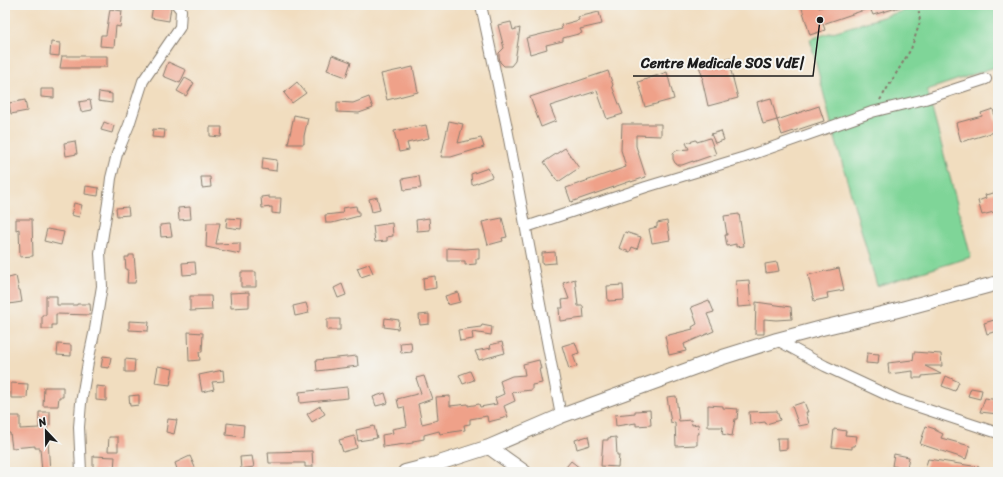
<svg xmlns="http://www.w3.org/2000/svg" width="1003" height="477" viewBox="0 0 1003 477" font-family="Sriracha,sans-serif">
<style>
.green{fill:#7fd598;stroke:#4e785a}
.building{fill:#efa189}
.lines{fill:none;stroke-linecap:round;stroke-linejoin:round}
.street-casing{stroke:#867c6e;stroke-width:12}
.secondary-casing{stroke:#867c6e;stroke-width:16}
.path{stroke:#867c6e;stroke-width:2;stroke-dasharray:3 3;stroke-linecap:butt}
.street{stroke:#fff;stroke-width:10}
.secondary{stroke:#fff;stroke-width:14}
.leader{fill:none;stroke:#1c1c1c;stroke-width:1.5}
.callout-dot{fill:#1c1c1c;stroke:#f6f6f2;stroke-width:1.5}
.callout-label{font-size:14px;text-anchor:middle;font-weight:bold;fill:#1c1c1c;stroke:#f6f6f2;stroke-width:4;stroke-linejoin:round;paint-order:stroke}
</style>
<rect width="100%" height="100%" fill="#f6f6f2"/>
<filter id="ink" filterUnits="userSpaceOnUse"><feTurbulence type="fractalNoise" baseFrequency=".025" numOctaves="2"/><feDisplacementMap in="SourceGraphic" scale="8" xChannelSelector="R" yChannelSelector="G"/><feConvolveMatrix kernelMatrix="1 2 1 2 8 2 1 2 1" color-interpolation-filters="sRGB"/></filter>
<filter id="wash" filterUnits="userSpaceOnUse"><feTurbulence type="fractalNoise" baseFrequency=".012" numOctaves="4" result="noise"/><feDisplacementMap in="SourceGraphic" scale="16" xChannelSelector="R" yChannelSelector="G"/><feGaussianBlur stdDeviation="0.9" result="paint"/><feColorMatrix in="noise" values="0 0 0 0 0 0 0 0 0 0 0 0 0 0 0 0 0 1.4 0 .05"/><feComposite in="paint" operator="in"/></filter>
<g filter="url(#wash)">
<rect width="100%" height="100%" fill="#f1ddbf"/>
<!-- green -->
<path class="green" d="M908 5H998V66L927 90 971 257 877 286 832 127 810 39 909 9Z"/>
<g id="blocks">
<!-- building -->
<path class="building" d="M153 5 171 7 169 21 151 18Z
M801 5H818L819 8 827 5H899L900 7 873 15 870 8 823 24 825 30 810 35Z
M110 9 122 11 120 27 116 26 114 47 100 46 101 35H106Z
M599 12 602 24 580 29 582 33 563 38V41L546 45 547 49 530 54 526 38 562 29 561 25 579 20 578 17Z
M511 22 513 30 520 28 515 61 511 66H504L500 62 499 56V53L504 48 498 25Z
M51 42 60 43 59 56 50 55Z
M332 55 351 62 346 77 327 70Z
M62 56H107V67H99V68H60Z
M730 58 733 66 730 67 738 98 708 106 702 79 703 78 699 66 718 60 719 62Z
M168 62 186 70 180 83 163 76Z
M413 67 418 92 387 100 381 74Z
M608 71 613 85 612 86 623 114 607 119 597 91 550 106 556 121 541 127 530 97Z
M667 72 674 99 645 107 642 96H643L638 82Z
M185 78 194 83 186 96 177 91Z
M297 82 306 93 292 103 284 93Z
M41 89H54V98L41 97Z
M99 92 112 94V103L98 101Z
M369 97 373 108 359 113 337 112V102L353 103Z
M771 98 777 120 763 124 757 102Z
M25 100 27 111 11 114 9 103Z
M90 100 92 110 81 112 79 102Z
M819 106 824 121 782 135 777 120Z
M993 109 998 127V131L961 142 956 123 982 116 981 113Z
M294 115 308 118 304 136V144H288Z
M449 121 463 124 458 143 481 138 484 147 451 157H441Z
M104 122 114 126 112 133 101 130Z
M622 124H661V136L636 135V146L646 177 631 182V181L571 202 566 188 626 167 621 150Z
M426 125 429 138 407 143 409 150 399 152 394 131Z
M210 127H222L221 137 210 136Z
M153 129 165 130 164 138 152 137Z
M721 131 724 140 715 143 711 134Z
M710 138 716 154 693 162V161L682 165H678L675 163 673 159V155L674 152 678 150 689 149 686 143 696 140 697 142Z
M75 141 77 154 66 156 64 143Z
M565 148 579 168 558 182 544 162Z
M263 158 277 160 276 171 262 169Z
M488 168 492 177 472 185 471 174Z
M419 176 421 188 404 190 402 179Z
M201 177H210L211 187 202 188Z
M86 186 99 188 98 196 85 194Z
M998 192V211L982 215 978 201 986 198 985 195Z
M269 196V198H281L280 214 272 213V207L262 208 261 197Z
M377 197 380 210 372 212 369 199Z
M74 203 82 205 79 217 71 215Z
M356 206 357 211H359V216L332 223H326L325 215 343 213 342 208Z
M128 207 129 215 117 216 116 208Z
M190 207 191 219 179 220 178 208Z
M739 214 744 246 736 247V244L727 246 725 235H727L724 216Z
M227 218 242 219 241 229 226 227Z
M429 218 430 230 417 231 416 220Z
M502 218 507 237 502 238 503 241 488 245 482 222Z
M16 219H32L33 256 20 257 19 229 16 230Z
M667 221 670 240 652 243 649 229 657 227V223Z
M207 223H220L216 244 240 243V254L206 247Z
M392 223 393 236 387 237V241L375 242 373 226Z
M170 224 172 236 161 237 160 225Z
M47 229 64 232 61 245 44 241Z
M625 232 641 237 637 249 632 247 630 252 619 248Z
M447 248 465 249 479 248V259H476V264L465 265V261H447Z
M555 252 556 263 542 264V253Z
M129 255H134L136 277 135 283H127L128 269 126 270 125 257H129Z
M195 262 196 274 183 275 182 263Z
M777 262 779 271 766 273 765 264Z
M369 264 373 273 361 277 357 268Z
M839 268 844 290 827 293 828 298 814 301 808 275Z
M241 272H256V287H241Z
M16 276 19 290H20L22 302 9 304 7 290 5 291V279Z
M435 276 436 288 424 290 423 278Z
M575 279 578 306H583L584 318 560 321 559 308H563L562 300 569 299 563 283Z
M749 280 751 306 738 307 736 281Z
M342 284 346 295 338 298 334 288Z
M623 285 624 300 608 301 607 286Z
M249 292V307L231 308 230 293Z
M458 292 460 302 448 305 445 296Z
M46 296H57V305H77V304H90L91 315 56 314V325H52V329H42V315H46Z
M190 296H211L212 310 190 311Z
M709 300 714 312 707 314 714 331 684 344 686 351 669 355 665 336 693 329 692 327 697 324 691 307Z
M756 302 791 307 792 319 776 320 764 319V334H755Z
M306 303 309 313 295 316 293 306Z
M429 314V324L420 325 419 315Z
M385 318 399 320 398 329 384 327Z
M327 319H340V330H327Z
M994 320 997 331 987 334 984 323Z
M129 321 149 322 148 331 129 330Z
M482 325 492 327 491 335 472 332 473 339 460 341 458 330 481 327Z
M188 332 203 333 202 352H199L200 360 189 361Z
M411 342 412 352 401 353 400 343Z
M502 342 505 353 479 360 475 351 491 348 490 345Z
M575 342 579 353 573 355 577 366 569 369 562 346Z
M58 344 71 345V356L57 355Z
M914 352 941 354 942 366H925L941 374 922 376V378H913V371L889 374 888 363 912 360 913 361Z
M867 353 879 354 878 364 866 363Z
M103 356 111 357 109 368 101 367Z
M357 356 358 366 317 371 316 360Z
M125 359 135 360 134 372H125Z
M539 360 541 369H539L542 383 532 385V390L512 392 515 401 504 406 508 417 488 422 487 416 470 419V424L464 425 465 430 440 434 439 431 424 435V439L413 441V443L383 447 382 435 393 433 392 429 407 426 404 407 399 408 397 399 421 393 416 378 424 376 432 399 418 404 422 424 438 420 436 397 450 396V406L468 404V406L479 404 480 407 497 404 495 398 504 394 500 381 512 376 525 375 523 364Z
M158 366 173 369 170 385 155 383Z
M223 370 224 381 212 382 214 389 202 392 199 375Z
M470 371 474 380 463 384 459 375Z
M946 376 959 382 955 391 942 386Z
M11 383 28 384 27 398H11Z
M96 386 106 387V401L96 400Z
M44 387H63V397H59L58 406H43Z
M347 387 348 398 300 403 299 392Z
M971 388 982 390 980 399 968 396Z
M385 393 388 403 376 406 373 397Z
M139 395V405L130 406 129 396Z
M676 396 679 421 691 420 692 425 698 424 699 434H697V445L676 446 675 422 671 423 667 397Z
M985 398 998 400V414L980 412Z
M804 402 808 412H806L809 424 799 426 792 406Z
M708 405 723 406V408L738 409 737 419H735L732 436 722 434 723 427H708Z
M320 406 325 414 312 422 307 414Z
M650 410 651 425 636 426V423L616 426 615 415 635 413V411Z
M777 411 780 420 766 424 765 422 750 424 749 412Z
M39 412H50V425H47L50 472H42L40 448H35V446L12 448 10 433H5V416H20V429L39 428Z
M168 419 177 420 174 434 166 432Z
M227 423 244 425 243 437 226 435Z
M374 426 377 438 358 441 356 430Z
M926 426 935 429V430L943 434 941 438 970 446 966 459 920 444Z
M834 429 846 431 845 435 857 436 855 446H852V449L832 447Z
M354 436 357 448 343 452 339 440Z
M588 436 590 445 577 449 575 440Z
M109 437H118V451H108Z
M616 437 617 455H619L618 467 601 466 603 440H608V438Z
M777 438H787V449L778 450Z
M312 451 313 467H305V463H269L268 452Z
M894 454 909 457 907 468 892 466Z
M93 456 115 457 114 470H104V472H93Z
M190 456 197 472H178L175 463Z
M252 456 254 467 241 469 240 457Z
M928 459 979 467V472H924Z
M571 461 585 472H562Z"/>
</g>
</g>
<g filter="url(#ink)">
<use href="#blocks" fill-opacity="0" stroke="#867c6e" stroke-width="1"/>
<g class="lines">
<!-- street casing -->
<g class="street-casing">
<path id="street" d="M481 5 506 123 561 416
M526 227 646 187 745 157 872 112 925 99 986 79
M777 340 825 366 898 400 998 433
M81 472 79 427 81 403 88 362 95 329 102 286 100 253 108 203 111 178 117 154 129 125 143 81 180 27 181 10 177 5"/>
</g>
<!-- secondary casing -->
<g class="secondary-casing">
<path id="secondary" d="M489 447 524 472
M405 472 436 464 489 447 561 416 723 357 777 340 822 328 894 311 998 283"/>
</g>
<!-- path -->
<path class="path" d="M880 100 911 49 920 22 918 5"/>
<!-- street -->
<use href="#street" class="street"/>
<!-- secondary -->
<use href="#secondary" class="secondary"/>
</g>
</g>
<!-- callouts -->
<path class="leader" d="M820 20L813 76H633"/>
<circle class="callout-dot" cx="820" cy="20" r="4"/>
<g class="callout-label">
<text x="723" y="68">Centre Medicale SOS VdE|</text>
</g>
<!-- margin -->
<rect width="1003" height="477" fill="none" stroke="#f6f6f2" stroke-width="20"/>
<!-- north arrow -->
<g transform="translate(46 431) rotate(338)" stroke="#f6f6f2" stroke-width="3" paint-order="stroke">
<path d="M0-3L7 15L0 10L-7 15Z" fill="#1c1c1c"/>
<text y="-6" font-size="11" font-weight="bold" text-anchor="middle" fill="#1c1c1c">N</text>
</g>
</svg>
